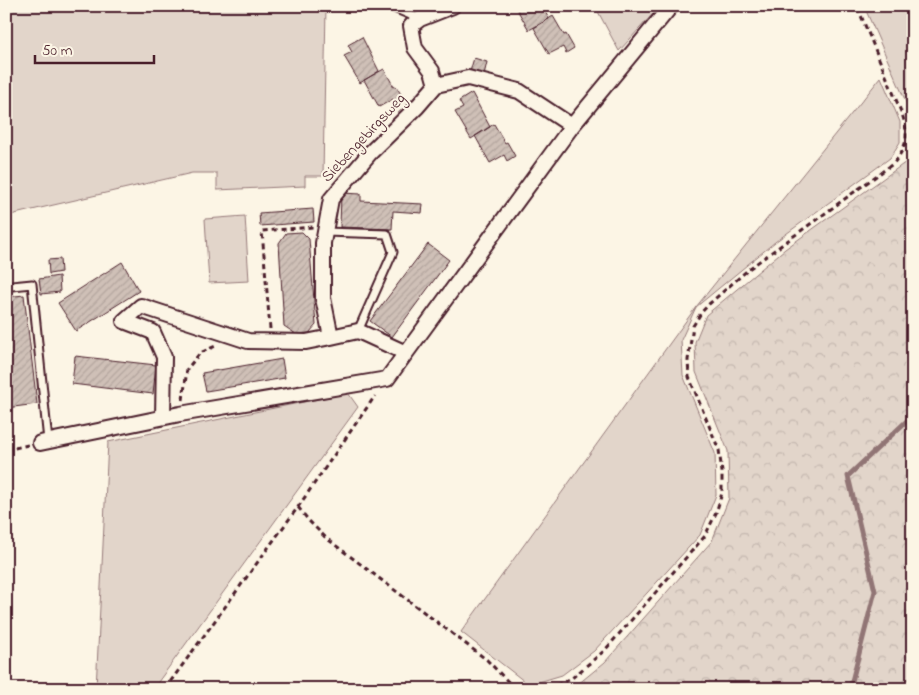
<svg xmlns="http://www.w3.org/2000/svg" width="919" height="695" viewBox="0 0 919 695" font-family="'Indie Flower',sans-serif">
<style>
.green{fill:#e2d5ca;stroke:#967a7a}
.forest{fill:url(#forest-crowns);stroke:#967a7a}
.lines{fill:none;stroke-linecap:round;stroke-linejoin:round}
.stream{stroke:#917474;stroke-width:5}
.building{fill:url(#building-hatch);stroke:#4a1f2b}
.service-casing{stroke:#4a1f2b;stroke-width:11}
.minor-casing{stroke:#4a1f2b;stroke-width:18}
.path{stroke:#4a1f2b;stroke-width:3;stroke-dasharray:5 4;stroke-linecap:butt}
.service{stroke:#fcf5e5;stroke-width:7}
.minor{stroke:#fcf5e5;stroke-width:14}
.labels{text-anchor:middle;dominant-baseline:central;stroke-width:4;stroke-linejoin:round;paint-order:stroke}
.street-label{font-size:16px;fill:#4a1f2b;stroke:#fcf5e5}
</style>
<defs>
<pattern id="forest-crowns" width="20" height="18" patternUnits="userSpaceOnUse" patternTransform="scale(1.25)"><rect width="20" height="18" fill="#e2d5ca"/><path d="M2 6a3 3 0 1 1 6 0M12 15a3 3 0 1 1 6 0" fill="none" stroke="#c3b6ae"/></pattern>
<pattern id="building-hatch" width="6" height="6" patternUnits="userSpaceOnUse" patternTransform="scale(1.25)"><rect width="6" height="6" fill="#cfc0b7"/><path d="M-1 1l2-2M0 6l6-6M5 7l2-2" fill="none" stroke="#b3a59e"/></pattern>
</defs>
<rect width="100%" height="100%" fill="#fcf5e5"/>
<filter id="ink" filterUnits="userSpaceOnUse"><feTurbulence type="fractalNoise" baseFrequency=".02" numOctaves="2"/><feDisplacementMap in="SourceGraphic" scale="10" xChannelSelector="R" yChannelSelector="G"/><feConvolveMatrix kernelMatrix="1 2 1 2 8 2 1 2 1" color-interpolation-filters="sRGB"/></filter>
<g filter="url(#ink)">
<!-- green -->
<path class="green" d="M6 6H326L323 176H305V186L217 190V173H192L6 216Z
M595 6H660L619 51Z
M864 6H913V118Z
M881 77 900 122V142L890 158 775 242 696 307 681 340 683 375 715 453 716 495 700 535 594 651 562 675 529 685 461 632 696 307Z
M245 216 249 281 209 283 205 219Z
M348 393 358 407 153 689H96L108 442Z"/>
<!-- forest -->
<path class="forest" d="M913 157V689H572L605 662 712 541 729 498 728 451 696 372 695 342 706 315 785 249Z"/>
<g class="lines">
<!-- stream -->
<path class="stream" d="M850 689 875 591 848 476 913 415"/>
</g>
<!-- building -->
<path class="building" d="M515 6H542L549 19 529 30Z
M553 16 564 35 566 34 574 48 566 53 563 47 549 54 534 28Z
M362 37 379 71 360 83 344 56 352 52 348 45Z
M474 58 487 62 483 79 469 75Z
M384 69 394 87 396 86 405 101 397 105 393 99 379 107 364 80Z
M472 93 490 127 471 139 455 112 463 108 459 101Z
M494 124 505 143 507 142 515 156 507 161 504 155 490 163 475 136Z
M341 193 361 194V201L423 204 422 213 393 211 392 229 340 227Z
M313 209 314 222 260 226 259 213Z
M302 232 309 239 316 325 309 333 296 334 284 326 279 243 286 233Z
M428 244 449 260 392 337 370 321Z
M60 259 61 272 49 274 48 260Z
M122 262 139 291 76 331 58 303Z
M59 276 60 292 41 294 39 279Z
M24 295 37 404 6 408V297Z
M75 356 156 365 153 394 72 384Z
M282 359 285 378 206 391 202 373Z"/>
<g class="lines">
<!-- service casing -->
<g class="service-casing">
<path id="service" d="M389 6 420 19
M325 232 387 234 393 252 358 331
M12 286 32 284 48 441"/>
</g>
<!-- minor casing -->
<g class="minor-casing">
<path id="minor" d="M436 85 468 78 519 91 572 126
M406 353 358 331 331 337 323 298V243L331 199 370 153 417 107 436 85 432 71 415 48 411 26 420 19 453 6
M163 417 164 357 153 332 124 321 141 306 248 341 306 342 331 337
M40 443 180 414 387 379 572 126 671 6"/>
</g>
<!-- path -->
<path class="path" d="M270 329 262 231 313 227
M183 400 187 369 200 353 218 345
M6 450 28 445
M298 507 309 521 326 538 487 660 515 689
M165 689 298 507 375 396
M548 689 572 678 605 650 705 536 716 513 722 493V472L719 450 689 377 688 360 693 326 701 313 709 304 750 268 894 163C908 144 909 136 902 114L857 6"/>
<!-- service -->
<use href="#service" class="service"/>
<!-- minor -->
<use href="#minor" class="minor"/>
</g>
</g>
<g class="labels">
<!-- street labels -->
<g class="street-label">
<text transform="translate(364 138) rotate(-47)">Siebengebirgsweg</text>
</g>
</g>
<!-- margin -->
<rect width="919" height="695" fill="none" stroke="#fcf5e5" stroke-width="25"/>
<rect x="12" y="12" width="894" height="670" fill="none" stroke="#4a1f2b" stroke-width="2" filter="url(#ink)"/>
<!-- scale -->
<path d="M35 55v8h119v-8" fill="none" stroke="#4a1f2b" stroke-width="2.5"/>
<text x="42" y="55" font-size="15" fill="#4a1f2b" stroke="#fcf5e5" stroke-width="4" paint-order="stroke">50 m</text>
</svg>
